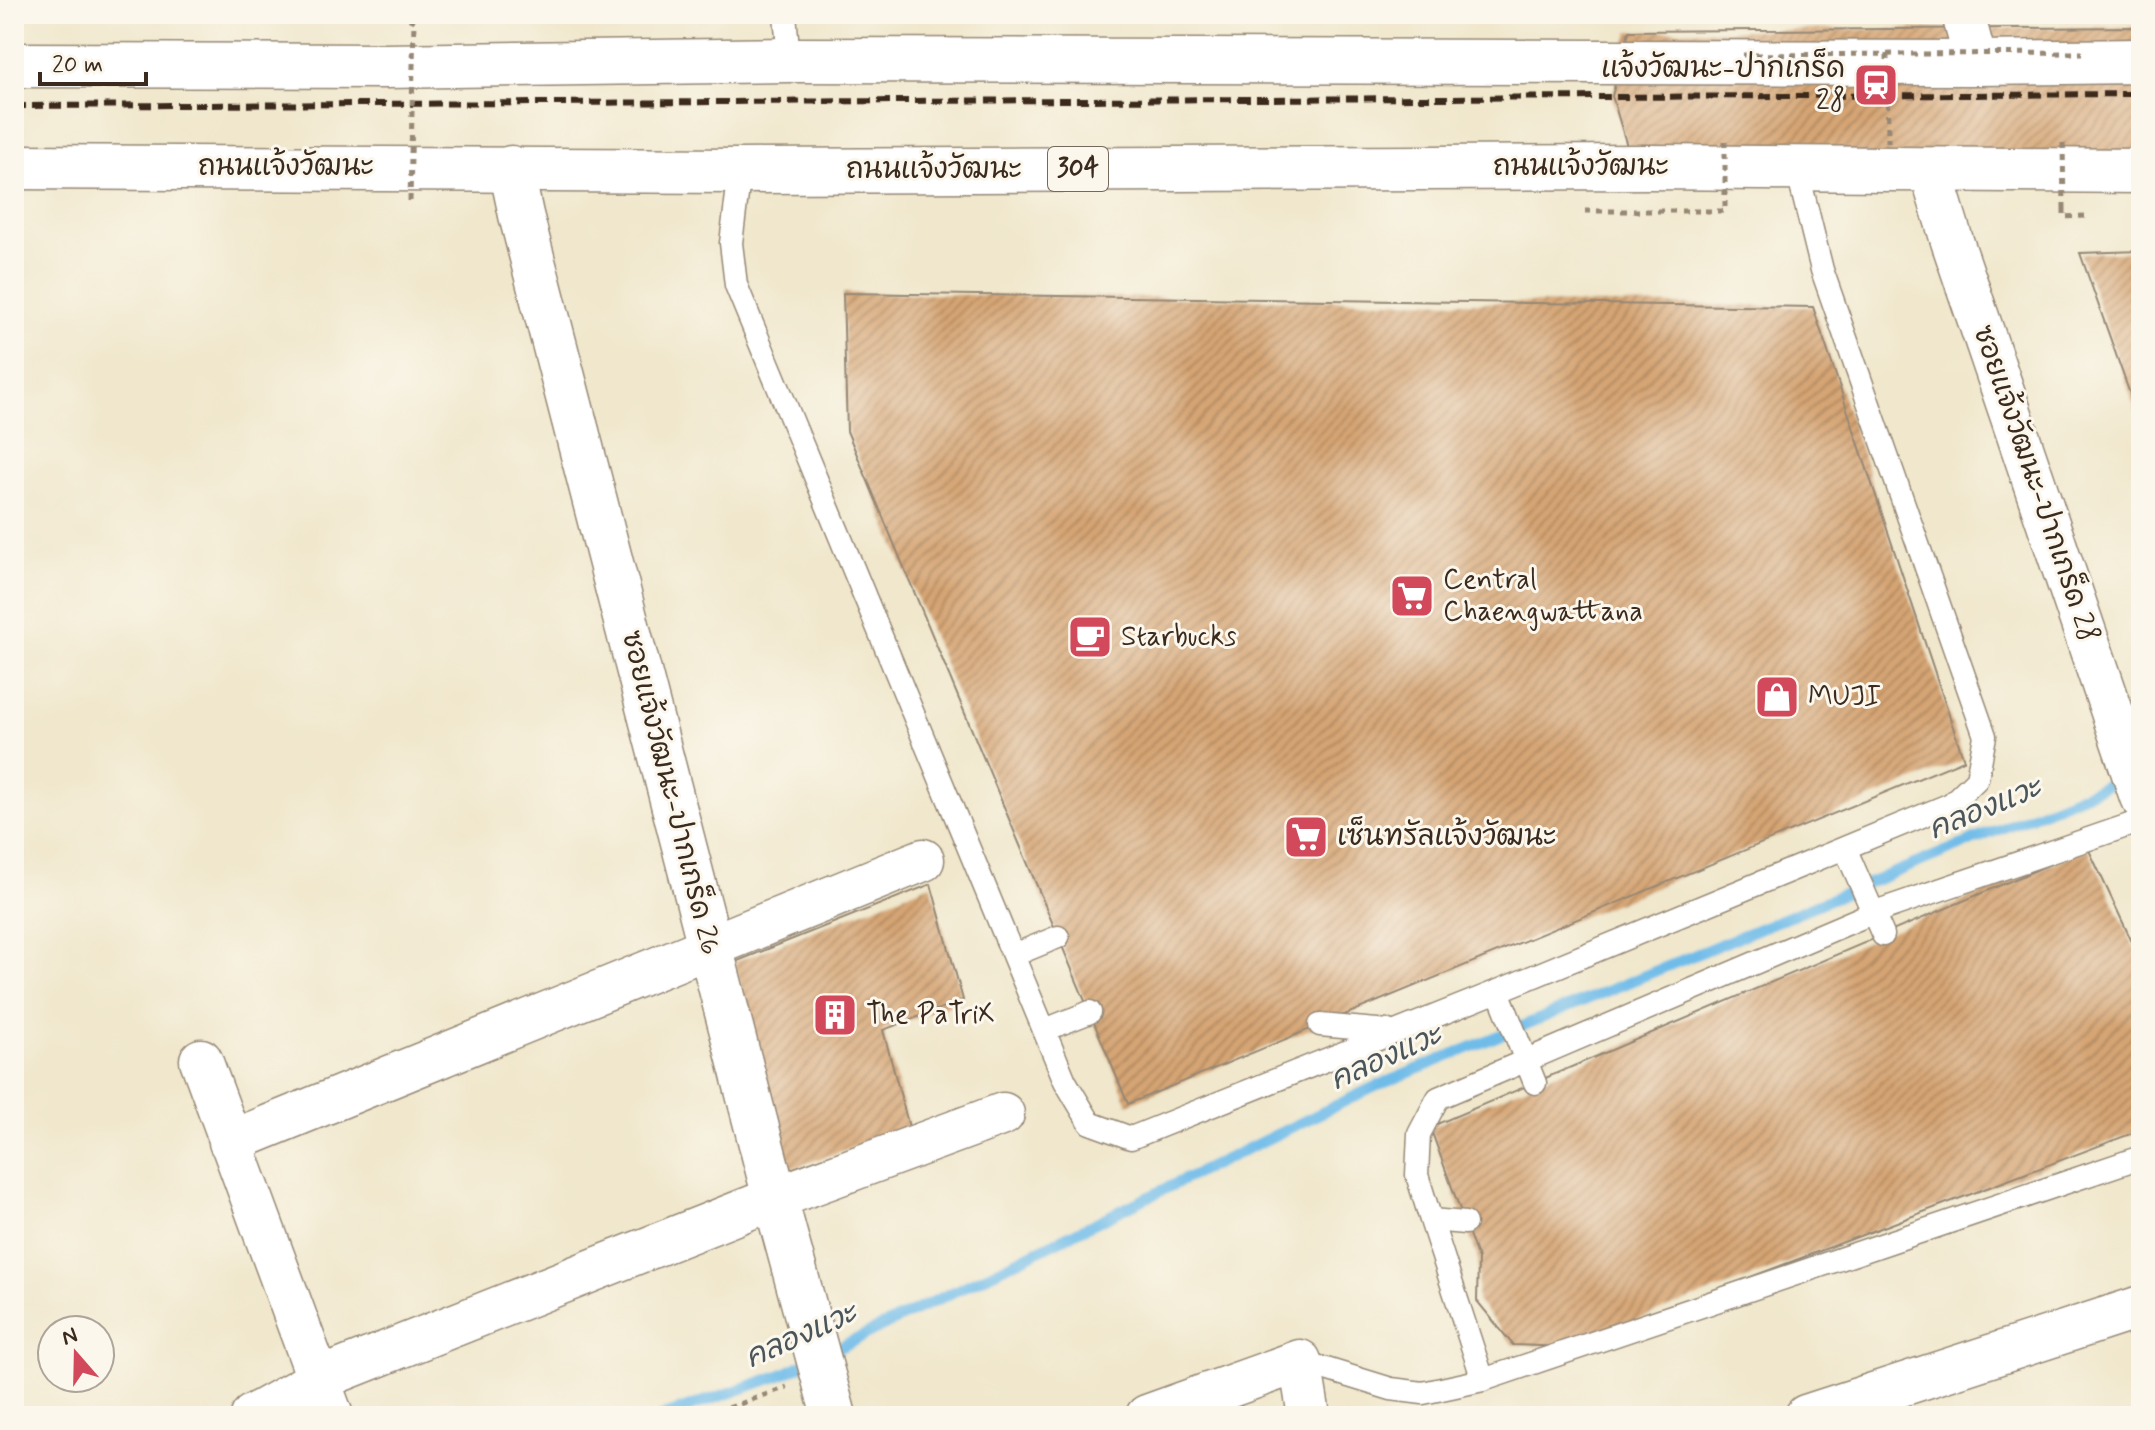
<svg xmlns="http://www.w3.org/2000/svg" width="2155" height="1430" viewBox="0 0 2155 1430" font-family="Mynerve,'Playpen Sans Thai',sans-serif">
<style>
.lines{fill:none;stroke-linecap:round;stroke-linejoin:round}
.stream{stroke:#6fbce9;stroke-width:11}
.building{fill:url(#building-hatch)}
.service-casing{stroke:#968875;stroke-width:25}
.minor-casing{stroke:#968875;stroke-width:45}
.tertiary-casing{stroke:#968875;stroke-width:47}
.primary-casing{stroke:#968875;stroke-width:47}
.path{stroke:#968875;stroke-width:5;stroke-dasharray:6 6;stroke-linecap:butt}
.service{stroke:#fff;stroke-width:22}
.minor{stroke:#fff;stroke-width:42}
.tertiary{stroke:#fff;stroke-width:44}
.primary{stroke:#fff;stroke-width:44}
.rail{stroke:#3b2a1e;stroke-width:6;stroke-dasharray:12 6;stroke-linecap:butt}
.path-bridge{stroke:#968875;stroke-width:5;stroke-dasharray:6 6;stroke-linecap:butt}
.labels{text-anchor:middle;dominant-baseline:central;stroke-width:6;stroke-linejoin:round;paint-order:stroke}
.shield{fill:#fbf7ec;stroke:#75685c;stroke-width:2}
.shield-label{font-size:26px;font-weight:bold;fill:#3b2a1e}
.poi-label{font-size:28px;fill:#3b2a1e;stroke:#fbf7ec;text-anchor:start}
.street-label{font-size:28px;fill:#3b2a1e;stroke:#fbf7ec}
.water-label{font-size:30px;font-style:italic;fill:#4b565b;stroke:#fbf7ec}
</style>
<defs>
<pattern id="building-hatch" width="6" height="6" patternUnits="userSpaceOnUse" patternTransform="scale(2)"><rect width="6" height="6" fill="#d6a574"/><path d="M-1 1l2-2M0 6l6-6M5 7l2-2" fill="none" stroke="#af875f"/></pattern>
</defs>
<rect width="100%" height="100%" fill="#fbf7ec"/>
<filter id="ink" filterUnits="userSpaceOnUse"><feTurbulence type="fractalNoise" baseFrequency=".0125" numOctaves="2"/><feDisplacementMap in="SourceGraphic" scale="16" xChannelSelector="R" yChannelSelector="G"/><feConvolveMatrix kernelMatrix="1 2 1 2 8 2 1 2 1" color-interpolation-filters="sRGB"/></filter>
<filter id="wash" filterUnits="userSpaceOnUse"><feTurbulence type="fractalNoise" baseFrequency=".006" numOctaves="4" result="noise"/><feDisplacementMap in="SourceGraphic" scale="32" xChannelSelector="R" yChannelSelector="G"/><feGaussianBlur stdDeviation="1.8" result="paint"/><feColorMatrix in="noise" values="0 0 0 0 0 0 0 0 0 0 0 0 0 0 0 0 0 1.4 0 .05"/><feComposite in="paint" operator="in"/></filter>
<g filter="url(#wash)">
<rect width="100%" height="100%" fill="#f0e7cc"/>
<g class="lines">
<!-- stream -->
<path class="stream" d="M826 1354 1372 1088 2126 777
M663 1416 781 1375 810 1361"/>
</g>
<g id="blocks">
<!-- building -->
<path class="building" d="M2141 27V165L1630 156 1612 96 1629 31Z
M2141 251V425L2080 253Z
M843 293 1813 307 1964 760 1128 1104 847 431Z
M2088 848 2141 961V1097L2134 1101 2141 1130 1565 1347 1513 1345 1477 1301 1478 1259 1430 1127Z
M931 884 963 1000 883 1030 909 1127 782 1172 735 962Z"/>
</g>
</g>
<g filter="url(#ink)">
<use href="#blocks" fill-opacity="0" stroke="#968875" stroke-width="2"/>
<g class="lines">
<!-- service casing -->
<g class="service-casing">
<path id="service" d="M785 14 789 60
M740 171 731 243 736 285 1065 1081 1090 1123 1131 1138 1498 991 1951 804 1977 779 1985 736 1822 270 1797 169
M1845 848 1883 935
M1014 955 1058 937
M1498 991 1535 1083
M1320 1025 1388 1031
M1045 1030 1090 1012
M1431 1220 1483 1380
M1465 1223 1431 1220 1417 1175 1419 1134 1438 1098 1872 913 2141 821
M1300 1361 1391 1389 1423 1393 1483 1380 2141 1157"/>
</g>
<!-- minor casing -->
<g class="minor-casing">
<path id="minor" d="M1963 14 1976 63
M1933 170 1937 192 1952 241 2141 797
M201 1060 332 1416
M230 1142 923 860
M252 1416 319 1379 775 1198 1003 1114
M1147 1416 1300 1361 1309 1416
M1806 1416 2141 1307"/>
</g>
<!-- tertiary casing -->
<g class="tertiary-casing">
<path id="tertiary" d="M511 168 521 215 775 1198 834 1416"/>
</g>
<!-- primary casing -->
<g class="primary-casing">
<path id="primary" d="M14 65 386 66 789 60 1976 63 2141 61
M14 167 740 171 1650 167 2141 171"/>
</g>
<!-- path -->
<path class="path" d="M398 14 414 21
M1587 14H1625
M1742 14V26
M2064 208V217L2086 216
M1585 211H1725
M706 1416 787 1387"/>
<!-- service -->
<use href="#service" class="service"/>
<!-- minor -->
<use href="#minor" class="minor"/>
<!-- tertiary -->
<use href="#tertiary" class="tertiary"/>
<!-- primary -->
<use href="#primary" class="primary"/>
<!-- rail -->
<path class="rail" d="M14 106 2141 94"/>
<!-- path-bridge -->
<path class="path-bridge" d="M1887 54 1888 142
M1743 55 2082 53
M1725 141V211
M2063 143 2064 208
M410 201 414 21"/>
</g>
</g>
<!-- icons -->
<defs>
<g id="station-square" transform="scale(2.3)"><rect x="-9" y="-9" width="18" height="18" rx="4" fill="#d1495b" stroke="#fbf7ec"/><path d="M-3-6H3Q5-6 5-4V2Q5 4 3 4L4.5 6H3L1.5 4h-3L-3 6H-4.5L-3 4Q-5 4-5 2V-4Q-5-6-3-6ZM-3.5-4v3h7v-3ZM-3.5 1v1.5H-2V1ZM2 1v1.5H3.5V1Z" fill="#fff"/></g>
<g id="supermarket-square" transform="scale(2.3)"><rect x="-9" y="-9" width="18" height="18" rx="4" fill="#d1495b" stroke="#fbf7ec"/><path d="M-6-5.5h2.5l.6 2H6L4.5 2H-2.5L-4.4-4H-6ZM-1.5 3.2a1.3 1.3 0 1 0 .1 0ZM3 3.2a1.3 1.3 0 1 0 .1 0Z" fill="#fff"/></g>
<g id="cafe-square" transform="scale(2.3)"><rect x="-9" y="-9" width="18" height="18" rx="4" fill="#d1495b" stroke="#fbf7ec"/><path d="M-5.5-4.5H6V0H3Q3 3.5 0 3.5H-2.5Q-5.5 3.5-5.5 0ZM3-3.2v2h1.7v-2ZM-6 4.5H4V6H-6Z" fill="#fff"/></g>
<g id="shop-square" transform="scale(2.3)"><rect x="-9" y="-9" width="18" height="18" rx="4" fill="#d1495b" stroke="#fbf7ec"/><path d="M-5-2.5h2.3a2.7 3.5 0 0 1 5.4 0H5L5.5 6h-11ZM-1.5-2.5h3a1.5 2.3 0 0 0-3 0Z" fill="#fff"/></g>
<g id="building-square" transform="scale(2.3)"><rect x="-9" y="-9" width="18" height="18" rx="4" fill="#d1495b" stroke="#fbf7ec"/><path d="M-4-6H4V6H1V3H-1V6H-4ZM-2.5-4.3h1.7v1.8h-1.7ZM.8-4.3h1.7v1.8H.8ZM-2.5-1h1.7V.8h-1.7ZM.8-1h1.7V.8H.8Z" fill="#fff"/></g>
</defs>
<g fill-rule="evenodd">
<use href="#station-square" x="1876" y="85"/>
<use href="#supermarket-square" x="1412" y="596"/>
<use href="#cafe-square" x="1090" y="637"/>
<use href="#shop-square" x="1777" y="697"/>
<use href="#supermarket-square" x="1306" y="837"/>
<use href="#building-square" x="835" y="1015"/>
</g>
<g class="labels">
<!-- shield labels -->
<rect class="shield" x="1048" y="147" width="60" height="44" rx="6"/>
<g class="shield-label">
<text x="1078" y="169">304</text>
</g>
<!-- poi labels -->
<g class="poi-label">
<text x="1845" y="69" text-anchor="end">แจ้งวัฒนะ-ปากเกร็ด<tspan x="1845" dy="32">28</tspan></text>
<text x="1443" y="580">Central<tspan x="1443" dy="32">Chaengwattana</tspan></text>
<text x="1121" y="637">Starbucks</text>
<text x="1808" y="697">MUJI</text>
<text x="1337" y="837">เซ็นทรัลแจ้งวัฒนะ</text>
<text x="866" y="1015">The PaTriX</text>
</g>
<!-- street labels -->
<g class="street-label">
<text x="286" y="167">ถนนแจ้งวัฒนะ</text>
<text x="1581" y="167">ถนนแจ้งวัฒนะ</text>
<text x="934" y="170">ถนนแจ้งวัฒนะ</text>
<text transform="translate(2035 484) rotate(71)">ซอยแจ้งวัฒนะ-ปากเกร็ด 28</text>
<text transform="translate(670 793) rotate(76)">ซอยแจ้งวัฒนะ-ปากเกร็ด 26</text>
</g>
<!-- water labels -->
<g class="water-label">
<text transform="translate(1985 809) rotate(-22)">คลองแวะ</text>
<text transform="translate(1386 1058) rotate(-24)">คลองแวะ</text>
<text transform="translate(801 1336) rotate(-24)">คลองแวะ</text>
</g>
</g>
<!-- margin -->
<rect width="2155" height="1430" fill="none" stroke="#fbf7ec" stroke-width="48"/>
<!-- north arrow -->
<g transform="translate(76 1354) rotate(340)"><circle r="38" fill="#fbf7ec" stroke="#aea59a" stroke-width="2"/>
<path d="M0-6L14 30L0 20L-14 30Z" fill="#d1495b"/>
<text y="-12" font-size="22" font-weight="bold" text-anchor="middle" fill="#3b2a1e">N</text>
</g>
<!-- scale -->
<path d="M40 72v12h106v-12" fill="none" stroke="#3b2a1e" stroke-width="4"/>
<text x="52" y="72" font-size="24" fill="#3b2a1e" stroke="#fbf7ec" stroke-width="6" paint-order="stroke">20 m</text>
</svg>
